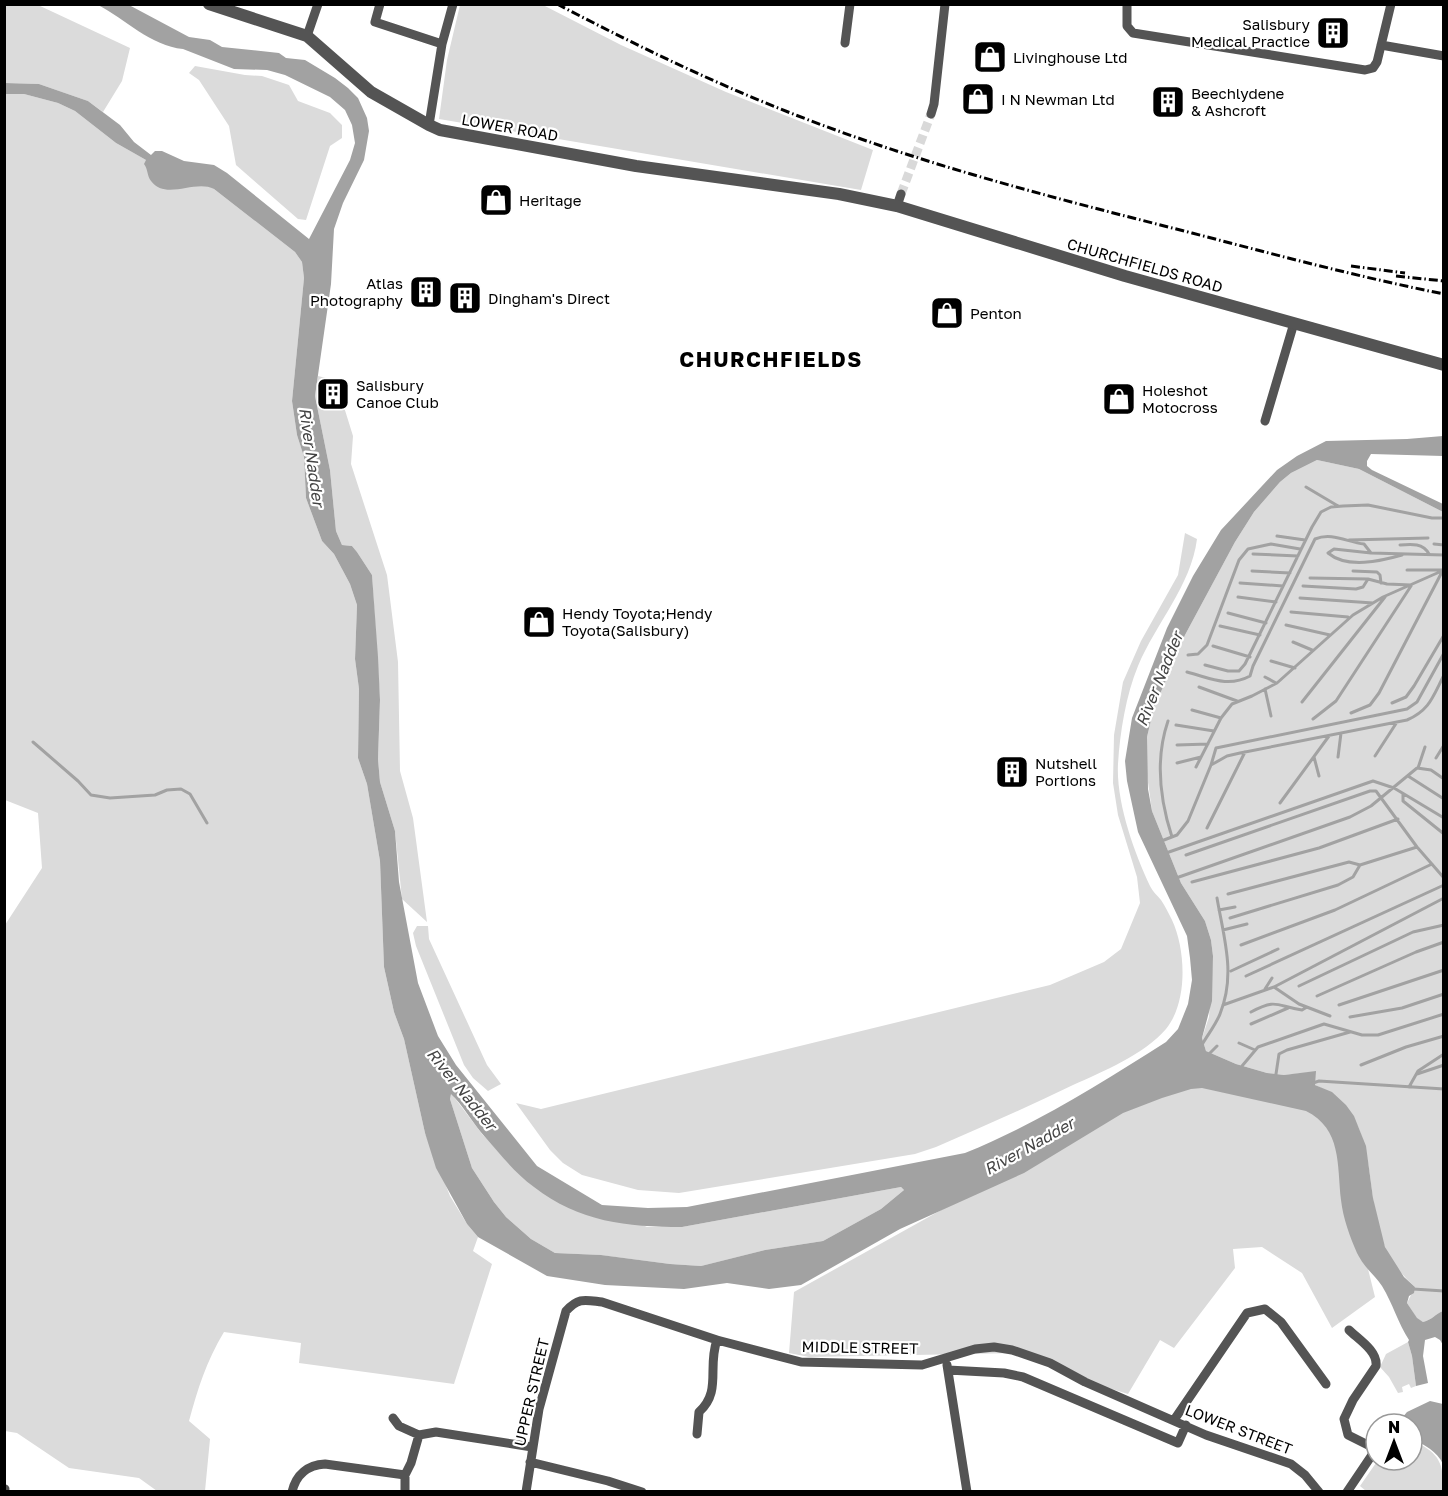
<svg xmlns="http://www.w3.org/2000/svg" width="1448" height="1496" viewBox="0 0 1448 1496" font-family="'Golos Text',sans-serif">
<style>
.green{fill:#dbdbdb}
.water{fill:#a2a2a2;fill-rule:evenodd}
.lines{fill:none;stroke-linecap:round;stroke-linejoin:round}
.stream{stroke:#a2a2a2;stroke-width:3}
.minor-tunnel{stroke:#d9d9d9;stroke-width:9;stroke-dasharray:9 4.5;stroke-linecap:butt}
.minor{stroke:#545454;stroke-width:9}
.tertiary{stroke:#545454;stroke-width:12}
.rail{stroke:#000;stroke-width:3;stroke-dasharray:9 3 1.5 3;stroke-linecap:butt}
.labels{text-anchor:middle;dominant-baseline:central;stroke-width:4.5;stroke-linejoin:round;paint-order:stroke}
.poi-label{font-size:15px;fill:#000;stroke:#fff;text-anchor:start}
.street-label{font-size:15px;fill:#000;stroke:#fff}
.water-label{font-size:16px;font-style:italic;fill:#434343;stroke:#fff}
.district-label{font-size:21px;font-weight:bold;letter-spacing:1.5px;fill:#000;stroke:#fff}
</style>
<rect width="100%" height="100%" fill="#fff"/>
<!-- green -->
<path class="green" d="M5 5H38L130 48 122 81 103 112 88 101 39 84 5 83Z
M460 5H543L621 45 726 92 873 150 861 190 439 119 447 60Z
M195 66 245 75 262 76 289 85 298 101 330 113 342 125V138L330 146 306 220 298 219 236 165 229 126 199 80 189 73Z
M5 94H24L58 103 75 111 116 143 146 160 152 182 207 185 214 189 295 252 302 262 304 278 292 401 297 435 304 457 306 498 322 541 334 554 350 584 357 605 355 659 359 689 358 758 367 784 380 861 384 967 394 1012 404 1039 425 1133 450 1196 467 1224 478 1237 473 1251 492 1264 454 1384 299 1363 301 1343 224 1332C206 1362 198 1388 189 1421L210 1439 205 1491H157L139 1478 69 1468 17 1433 5 1431V925L42 868 38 813 5 800Z
M318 376 326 378 324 383 330 408 344 407 353 436 351 464 387 575 398 662 400 771 413 818 427 922 402 899 395 831 380 782 378 759 380 700 372 575 357 552 352 546 342 545 336 531 330 470 315 396Z
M1317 460 1359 469 1443 512V1311C1435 1314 1432 1320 1423 1322L1417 1319 1407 1303 1415 1287C1403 1276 1391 1262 1385 1247 1361 1190 1384 1115 1315 1085V1072L1284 1075 1267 1073 1236 1064 1206 1051 1202 1038 1209 1017 1213 956 1211 940 1205 921 1181 883 1152 811 1146 768 1147 737 1154 708 1185 635 1235 542 1254 512 1280 482 1291 473Z
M1185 533 1197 539C1191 586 1156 623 1138 666 1126 695 1120 732 1118 764 1116 802 1134 852 1150 886 1153 892 1157 895 1161 900 1165 906 1169 914 1172 920 1186 950 1188 1002 1166 1029 1145 1054 1102 1072 1073 1085 1028 1107 982 1127 936 1147L915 1154 679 1193 638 1190 582 1175 563 1163 550 1150 516 1103 541 1109 1050 985 1104 962 1121 949 1140 903 1137 877 1118 815 1113 783 1114 735 1123 682 1141 641 1178 575Z
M417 926H428L429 939 487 1065 501 1084 488 1091 473 1078 464 1065 416 946 413 933Z
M1184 1075 1300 1102 1331 1121 1375 1297 1332 1328 1302 1273 1262 1247 1233 1249 1235 1268 1174 1348 1160 1340 1128 1394 1102 1386 1022 1353 809 1357 789 1353 794 1292Z
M451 1093 482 1134 511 1165 647 1227H682L901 1187 904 1190 881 1209 823 1241 765 1250 701 1266 670 1264 600 1255 555 1253 531 1239 506 1217 494 1202 472 1168 450 1099Z
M1408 1342 1412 1356 1416 1386 1411 1388 1409 1384 1402 1387 1403 1392 1398 1393 1389 1377 1380 1367 1386 1354Z
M1412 1440C1439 1453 1444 1462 1443 1491H1366L1360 1486 1378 1460H1412Z"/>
<!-- water -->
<path class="water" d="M98 5H129L189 37 210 40 222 47 279 53 286 58 305 60 335 78 348 88 358 98 367 118 369 131 364 160 343 203 334 229 331 284 315 396 330 470 336 531 342 545 352 546 357 552 372 575 378 657 380 700 378 759 380 782 395 831 399 882 418 983 438 1036 456 1065 537 1166 602 1205 648 1208 687 1207 965 1153C1037 1124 1101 1083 1166 1042L1178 1029 1188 1004 1192 980 1190 958 1187 936 1138 832 1127 781 1125 761 1132 718 1167 628 1193 576 1221 530 1277 470 1297 456 1326 441 1407 439 1443 436V456L1371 454 1367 461V466L1372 470 1443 504V512L1359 469 1317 460 1291 473 1280 482 1254 512 1235 542 1185 635 1166 680 1154 708 1147 737 1148 789 1152 811 1181 883 1205 921 1211 940 1213 956 1212 1001 1202 1038 1206 1051 1236 1064 1267 1073 1284 1075 1316 1071 1315 1085 1332 1092 1346 1105 1354 1116 1366 1146 1373 1198 1385 1247 1404 1277 1415 1287 1414 1293 1409 1296 1407 1303 1417 1318 1423 1322C1432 1320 1435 1314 1443 1311V1345L1440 1340 1435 1337 1425 1340 1423 1356 1428 1383 1416 1386 1412 1356 1408 1342 1409 1340C1398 1323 1393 1304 1382 1286 1374 1274 1365 1269 1357 1253 1350 1237 1343 1218 1341 1200 1337 1165 1342 1129 1306 1111L1202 1088 1191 1089 1162 1098 1123 1113 1024 1173 900 1229 801 1285 769 1289 727 1283 684 1289 605 1285 547 1276 478 1237 467 1224 436 1168 425 1133 404 1039 394 1012 384 967 380 861 367 784 358 758 359 689 355 659 357 605 350 584 334 554 322 541 306 498 304 457 297 435 292 401 304 278 302 262 295 252 214 189C195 179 166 201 151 181 147 176 148 169 144 164L146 160 116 143 75 111 58 103 24 94H5V83L39 84 88 101 120 125 134 142 151 155 155 151H162L184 161 214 165 227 173 309 239 350 160 355 143 352 125 345 110 330 97 285 75 267 70 234 69 183 49C151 46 125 19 98 5ZM451 1094C463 1105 473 1124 485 1137 500 1154 515 1173 534 1187 579 1222 627 1227 682 1227L901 1187 904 1190 881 1209 823 1241 765 1250 701 1266 670 1264 601 1255 555 1253 531 1239 506 1217 494 1202 472 1168 450 1099Z
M1430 1401 1443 1404V1464C1437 1451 1424 1445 1412 1438V1424H1397L1407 1412Z"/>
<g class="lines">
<!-- stream -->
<path class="stream" d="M1306 487 1338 506
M1277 536 1305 540
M1349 540 1428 538
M1434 544 1444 545
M1400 545C1412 544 1423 543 1429 554
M1371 553 1334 549 1328 553C1347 569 1381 561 1402 555
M1253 554 1298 556
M1252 571 1290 573
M1353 571 1377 572 1380 575 1381 583
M1310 578 1368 579
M1240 583 1283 586
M1303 586 1356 589 1363 587 1368 579 1387 584 1411 585
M1238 597 1276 602
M1300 598 1373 603
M1291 612 1348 617
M1228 613 1266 623
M1286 625 1330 635
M1220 626 1260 635
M1293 642 1312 650
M1213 646 1250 657
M1188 655 1198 654 1207 645 1239 560 1248 549 1271 544 1300 549
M1271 661 1295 668
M1205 665 1228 671H1239L1245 664 1312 527 1321 512 1331 507 1343 506 1368 505 1432 518H1444
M1187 672C1210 678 1228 688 1250 676L1253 666 1315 539C1332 532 1347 542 1364 544L1371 553 1444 555
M1265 677 1276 683
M1199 687 1237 701
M1265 689 1271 716
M1302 702 1385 597
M1392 703 1406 697 1414 686 1444 635
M1192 710 1221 718
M1351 713 1370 705 1379 693 1443 570H1407
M1313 719 1336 701 1411 586
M1168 721C1155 759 1160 800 1172 837
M1176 725 1214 731
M33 742 78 781 91 795 110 798 155 795 167 790 181 789 190 794 207 823
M1177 745 1208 744
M1375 756 1397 722
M1314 757 1319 776
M1338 757 1341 733
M1436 758 1444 745
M1177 763 1201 757
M1211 765 1216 748 1407 709 1417 702 1444 653
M1196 767 1221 718 1232 704 1252 696 1277 683 1353 615 1383 597 1444 570
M1418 768 1425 747
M1408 776 1444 799
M1403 794V801L1444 834
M1280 803 1329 736
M1207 828 1245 752
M1164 840 1177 835 1188 821 1211 765 1227 756 1240 753 1407 720C1430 710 1433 696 1444 675
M1169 852 1373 781 1394 788 1444 818
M1186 855 1370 791H1376L1417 847 1444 878
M1179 877 1350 817 1371 806 1417 768 1431 770 1444 779
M1192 882 1319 848 1398 819
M1228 894 1349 862 1360 865 1417 847
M1219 910 1235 907
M1230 918 1338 885 1353 877 1360 865
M1223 930 1247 924
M1241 945 1335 910 1432 864
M1231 971 1278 949
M1246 976 1444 885
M1299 986 1413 932 1444 925
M1274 987 1444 898
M1265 989 1272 978
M1317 996 1416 952 1444 942
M1223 1005 1274 987 1299 1004 1330 1016
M1339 1005 1444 970
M1251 1012C1277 998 1276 1006 1302 1010L1307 1007
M1350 1017 1402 1008 1444 994
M1251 1024 1288 1008
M1203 1043C1209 1033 1216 1024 1220 1014 1236 974 1224 939 1217 898
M1239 1043 1255 1050
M1209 1054 1217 1046
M1361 1065 1406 1047 1444 1036
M1242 1066 1258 1047 1324 1024 1362 1035H1378L1444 1014
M1276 1074 1279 1054 1287 1050 1350 1032
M1417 1074 1444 1065
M1313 1083 1319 1081 1444 1089
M1409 1087 1418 1071 1444 1054
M1413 1289 1444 1291"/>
<!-- minor-tunnel -->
<path class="minor-tunnel" d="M901 194 931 114"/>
<!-- minor -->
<path class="minor" d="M380 4 375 22 442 44
M1127 4V26L1133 33 1365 70 1373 68 1377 62 1391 4
M307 36 318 4
M845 43 850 4
M1381 45 1444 56
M931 114 934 104 945 4
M429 125 442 44 453 4
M897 206 901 194
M1265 421 1294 323
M947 1365 967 1492
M948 1370 1004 1373 1023 1377 1178 1443 1186 1425
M393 1418 399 1426 419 1435 436 1432 532 1447
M1174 1420 1247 1313 1265 1309 1281 1322 1326 1384
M697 1434 699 1412C722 1391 707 1368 717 1340
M530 1462 608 1481 642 1492
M4 1489H5
M292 1492C296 1474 308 1465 325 1464L405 1475
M405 1492V1475L411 1463 419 1435
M526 1492 539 1409 566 1311C579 1297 585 1300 602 1302L717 1340 801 1362 922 1365 975 1349 994 1347 1012 1350 1050 1363 1085 1382 1206 1435 1291 1464 1305 1475 1319 1492
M1347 1492 1376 1449 1348 1435 1344 1419 1353 1400 1376 1366C1378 1351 1358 1339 1349 1330"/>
<!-- tertiary -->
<path class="tertiary" d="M209 4 307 36 371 92 429 125 440 130 636 166 839 194 897 206 1125 276 1444 365"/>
<!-- rail -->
<path class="rail" d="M557 4C624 39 691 72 761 101 900 159 1046 196 1192 233 1276 255 1359 277 1444 294
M1351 266 1405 273
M1396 276 1444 281"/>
</g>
<!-- icons -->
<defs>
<g id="building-square" transform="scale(1.725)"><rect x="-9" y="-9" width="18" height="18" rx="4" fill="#000" stroke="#fff"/><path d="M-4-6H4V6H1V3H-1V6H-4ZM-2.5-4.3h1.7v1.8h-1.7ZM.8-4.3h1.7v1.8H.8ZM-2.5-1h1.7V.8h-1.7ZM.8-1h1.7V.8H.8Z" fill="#fff"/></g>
<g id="shop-square" transform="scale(1.725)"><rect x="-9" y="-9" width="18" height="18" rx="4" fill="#000" stroke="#fff"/><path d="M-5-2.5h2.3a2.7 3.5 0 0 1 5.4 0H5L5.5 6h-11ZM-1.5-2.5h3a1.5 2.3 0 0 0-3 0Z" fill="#fff"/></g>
</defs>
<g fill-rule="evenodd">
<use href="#building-square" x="1333" y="33"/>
<use href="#shop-square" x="990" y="57"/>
<use href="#shop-square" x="978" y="99"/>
<use href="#building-square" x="1168" y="102"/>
<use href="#shop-square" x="496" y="200"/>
<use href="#building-square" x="426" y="292"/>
<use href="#building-square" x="465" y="298"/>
<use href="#shop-square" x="947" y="313"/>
<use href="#building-square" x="333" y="394"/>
<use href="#shop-square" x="1119" y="399"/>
<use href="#shop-square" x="539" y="622"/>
<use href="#building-square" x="1012" y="772"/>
</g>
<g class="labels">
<!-- poi labels -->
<g class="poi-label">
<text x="1310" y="24" text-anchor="end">Salisbury<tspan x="1310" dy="17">Medical Practice</tspan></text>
<text x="1013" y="57">Livinghouse Ltd</text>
<text x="1191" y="93">Beechlydene<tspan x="1191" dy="17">&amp; Ashcroft</tspan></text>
<text x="1001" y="99">I N Newman Ltd</text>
<text x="519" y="200">Heritage</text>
<text x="403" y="283" text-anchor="end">Atlas<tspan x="403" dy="17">Photography</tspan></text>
<text x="488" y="298">Dingham's Direct</text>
<text x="970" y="313">Penton</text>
<text x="356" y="385">Salisbury<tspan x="356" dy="17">Canoe Club</tspan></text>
<text x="1142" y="390">Holeshot<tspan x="1142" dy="17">Motocross</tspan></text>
<text x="562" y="613">Hendy Toyota;Hendy<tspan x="562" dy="17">Toyota(Salisbury)</tspan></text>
<text x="1035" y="763">Nutshell<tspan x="1035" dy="17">Portions</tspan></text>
</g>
<!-- street labels -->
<g class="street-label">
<text transform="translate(510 127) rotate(10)">LOWER ROAD</text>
<text transform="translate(1145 265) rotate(16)">CHURCHFIELDS ROAD</text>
<text transform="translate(860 1347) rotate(1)">MIDDLE STREET</text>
<text transform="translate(531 1392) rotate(-77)">UPPER STREET</text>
<text transform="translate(1239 1429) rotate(21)">LOWER STREET</text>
</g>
<!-- water labels -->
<g class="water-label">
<text transform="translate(312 457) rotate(82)">River Nadder</text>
<text transform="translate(1159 679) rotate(-68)">River Nadder</text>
<text transform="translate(462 1089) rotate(51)">River Nadder</text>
<text transform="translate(1029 1146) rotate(-29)">River Nadder</text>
</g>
<!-- district labels -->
<g class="district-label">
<text x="771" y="359">CHURCHFIELDS</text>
</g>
</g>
<!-- border -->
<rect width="1448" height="1496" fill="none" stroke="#000000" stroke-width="12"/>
<!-- north arrow -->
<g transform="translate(1394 1442)"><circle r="28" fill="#ffffff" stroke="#999999" stroke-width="1.5"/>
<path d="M0-4.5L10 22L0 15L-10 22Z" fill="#000000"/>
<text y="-9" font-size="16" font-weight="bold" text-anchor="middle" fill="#000000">N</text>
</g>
</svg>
